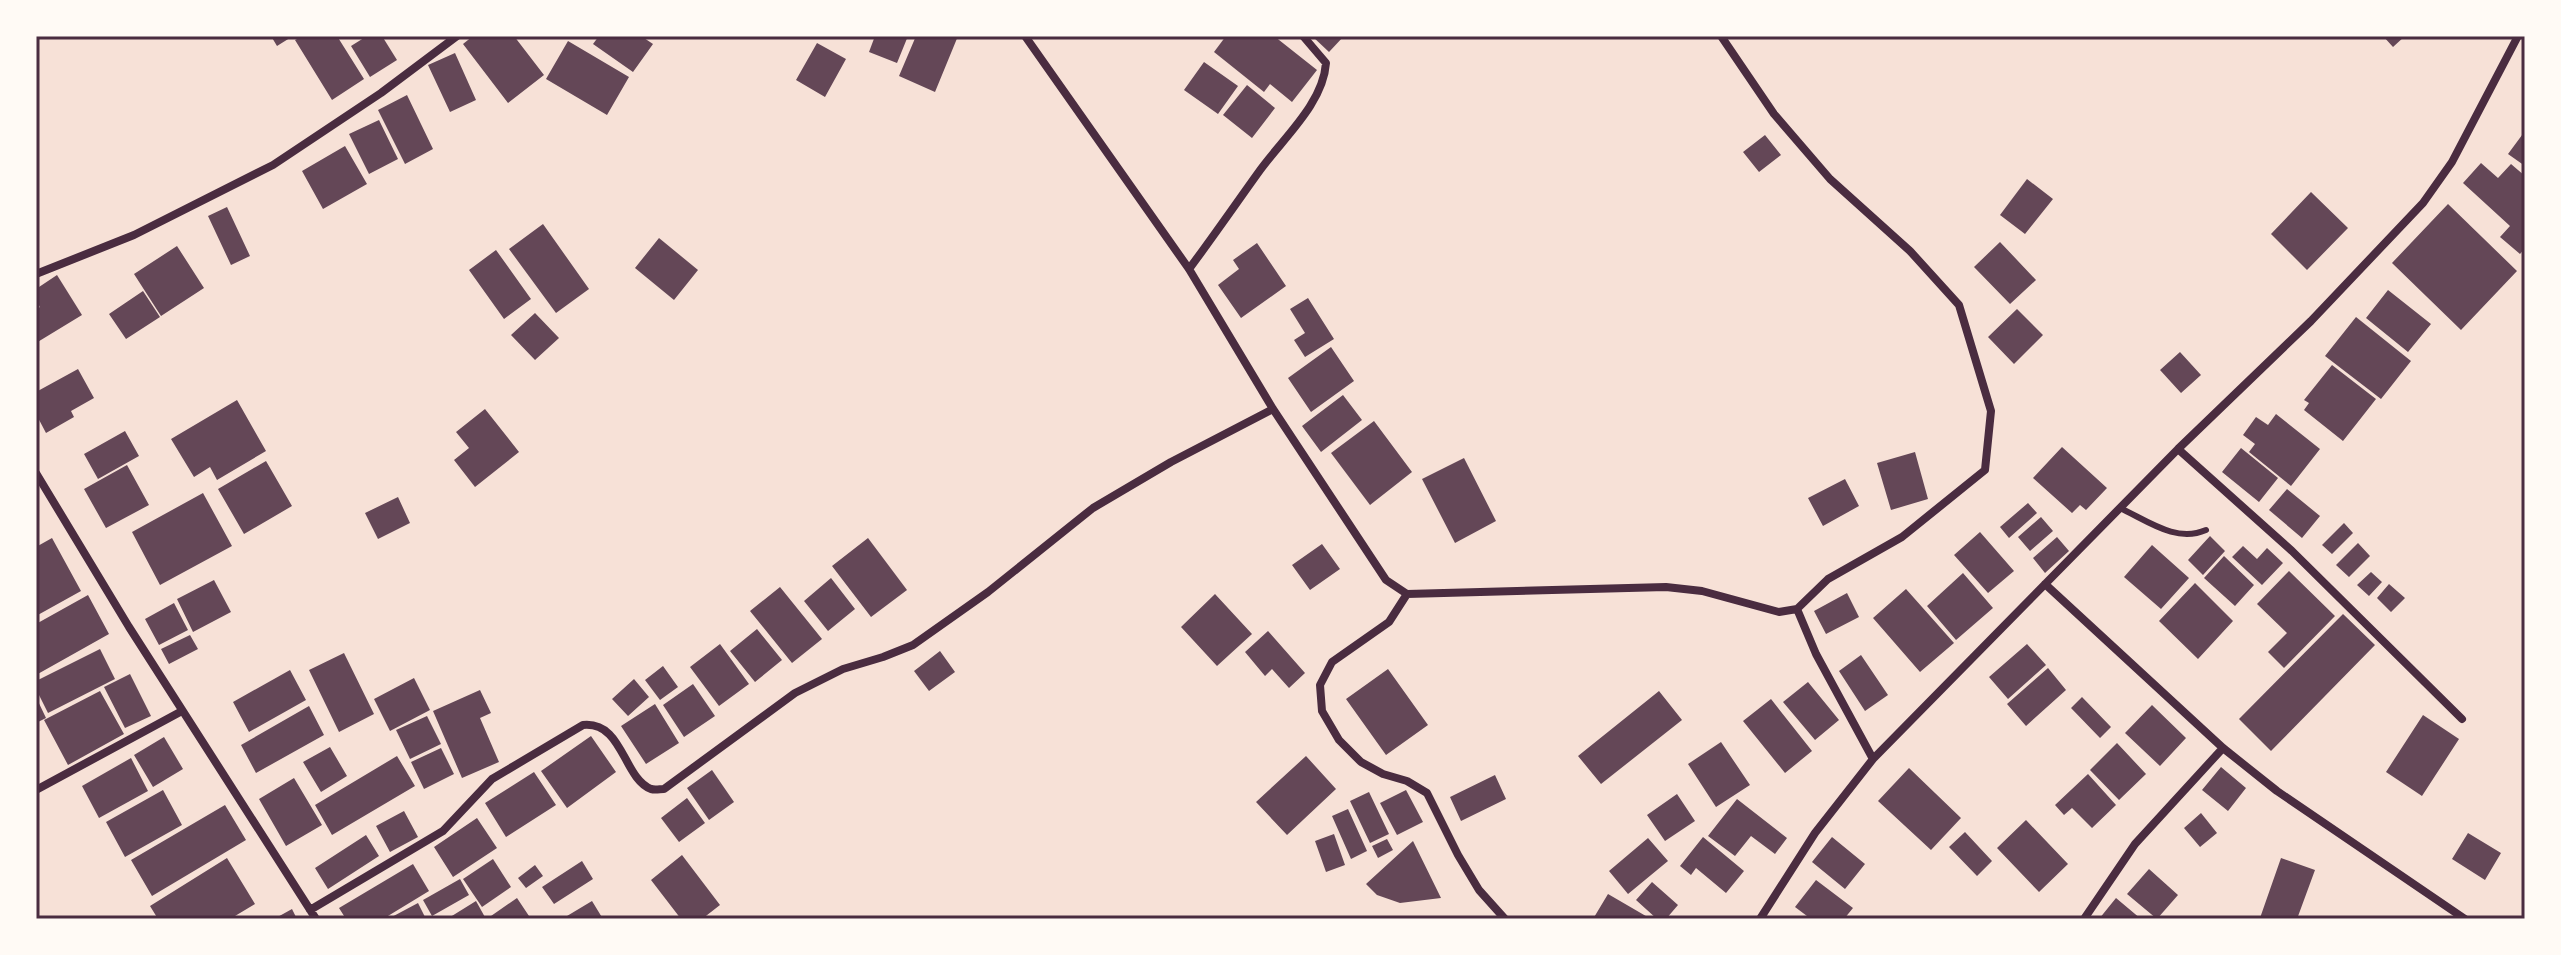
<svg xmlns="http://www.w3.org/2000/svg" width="2561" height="955" viewBox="0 0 2561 955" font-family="'Exo 2',sans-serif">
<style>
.building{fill:#644757}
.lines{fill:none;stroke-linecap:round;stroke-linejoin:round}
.service{stroke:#4a2c40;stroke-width:6}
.minor{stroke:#4a2c40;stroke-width:8}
.neatline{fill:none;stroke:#4a2c40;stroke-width:3}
</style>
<rect width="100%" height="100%" fill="#f7e1d7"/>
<!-- building -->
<path class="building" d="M271 36H293L277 46Z
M303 36H337L364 79 332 100 295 40Z
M367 36H382L397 60 370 77 351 46Z
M473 36H514L544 75 508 103 463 44Z
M599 36H641L653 44 633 72 593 44Z
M875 36H908L897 63 869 52Z
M916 36H958L935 92 899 76Z
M1226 36H1274L1317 70 1292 102 1270 84 1264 92 1214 52Z
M1312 36H1344L1329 52Z
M2383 36H2405L2393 47Z
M568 41 629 77 607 115 546 79Z
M817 43 846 59 825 97 796 80Z
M455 53 476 100 450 112 428 65Z
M1204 62 1238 86 1218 114 1184 90Z
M1247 85 1275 108 1252 138 1223 115Z
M407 95 433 149 405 164 378 110Z
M379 120 398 159 369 174 349 134Z
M2525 131V166L2508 154Z
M1765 135 1781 155 1759 172 1743 152Z
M345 146 367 184 323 209 302 171Z
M2481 163 2498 178 2511 164 2525 176V248L2520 254 2500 237 2510 226 2463 183Z
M2027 179 2053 199 2025 234 2000 215Z
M2311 192 2348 228 2307 270 2271 234Z
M2448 204 2517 271 2461 330 2392 263Z
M227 207 250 256 231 265 208 216Z
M543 224 589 289 556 313 509 249Z
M659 238 698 270 674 300 635 268Z
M2000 242 2036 280 2010 304 1974 267Z
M1257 243 1286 286 1241 318 1218 285 1239 269 1233 260Z
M177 246 204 288 161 316 134 274Z
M496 250 531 299 504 319 469 270Z
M57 275 82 315 36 343V310L40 307 36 300V289Z
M2388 290 2431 324 2408 352 2366 318Z
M143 291 160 317 126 339 109 314Z
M1308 298 1334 339 1305 357 1294 340 1305 333 1290 309Z
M2017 309 2043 335 2014 364 1988 337Z
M535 313 559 338 535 360 511 335Z
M2356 317 2411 361 2381 399 2325 356Z
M1331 347 1354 381 1311 412 1288 378Z
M2180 352 2201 375 2181 393 2160 370Z
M2332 365 2376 399 2343 441 2304 410 2309 403 2304 400Z
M78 369 94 398 71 411 74 417 46 433 36 414V392Z
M1343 395 1362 420 1321 452 1302 426Z
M237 400 266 451 217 480 210 467 194 477 171 439Z
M485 409 519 452 475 487 454 460 469 448 456 432Z
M2276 414 2320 449 2291 486 2249 452 2255 444 2243 435 2256 417 2268 425Z
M1374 421 1412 472 1370 505 1331 453Z
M125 431 139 456 98 479 84 454Z
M2062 447 2107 488 2086 510 2080 505 2072 513 2033 478Z
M2241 448 2278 478 2259 502 2222 472Z
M1915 452 1928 499 1891 510 1877 463Z
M1464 458 1496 521 1455 543 1422 479Z
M266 461 292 506 244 534 218 489Z
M127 465 149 505 106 528 84 489Z
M1845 479 1859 506 1823 526 1808 498Z
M2287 489 2320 516 2302 538 2269 510Z
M203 493 232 546 160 585 132 532Z
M398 497 410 523 378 539 365 513Z
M2028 503 2037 513 2009 538 2000 527Z
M2041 517 2053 531 2030 551 2018 537Z
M2344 523 2353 533 2332 554 2322 545Z
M1980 532 2014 571 1988 593 1954 555Z
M2210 536 2225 551 2203 575 2188 560Z
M2057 537 2069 551 2045 573 2033 558Z
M52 538 81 591 36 616V547Z
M868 538 907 590 871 617 832 566Z
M2358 543 2370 556 2349 577 2336 565Z
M1322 544 1340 569 1310 590 1292 565Z
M2152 545 2189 578 2161 609 2124 577Z
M2243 546 2257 559 2267 548 2283 563 2262 585 2232 557Z
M2224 556 2254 585 2235 606 2204 578Z
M2289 571 2335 616 2284 668 2268 652 2287 633 2257 604Z
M2371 572 2382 582 2369 596 2357 585Z
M1963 573 1993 608 1956 640 1927 606Z
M831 578 855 609 828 631 804 601Z
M214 580 231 612 193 632 177 599Z
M2195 583 2233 621 2198 659 2159 621Z
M2389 584 2405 598 2391 612 2377 598Z
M780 587 822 639 792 663 750 611Z
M1906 589 1954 643 1920 672 1873 618Z
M1847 593 1859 617 1826 634 1814 611Z
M1215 594 1252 634 1217 666 1181 627Z
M88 595 109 634 36 675V624Z
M174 603 188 630 159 645 145 619Z
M2343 614 2375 645 2271 751 2239 719Z
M757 629 782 660 755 682 730 651Z
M1268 631 1305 673 1289 688 1272 669 1265 676 1245 652Z
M190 635 198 649 169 664 161 649Z
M720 644 749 684 719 706 690 667Z
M2027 644 2046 665 2008 699 1989 677Z
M100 649 115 679 48 713 36 689V681Z
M940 651 955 672 929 691 914 671Z
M344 653 374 714 339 732 309 670Z
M1861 655 1888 695 1865 711 1839 671Z
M663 666 678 687 660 700 645 680Z
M2048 668 2066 690 2026 726 2007 704Z
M1388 669 1428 725 1386 755 1346 699Z
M290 670 306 700 249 732 233 702Z
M130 674 151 716 125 728 104 687Z
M414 678 430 710 390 731 374 699Z
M634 679 649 697 628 716 612 699Z
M1808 682 1839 720 1815 740 1783 702Z
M693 684 715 716 684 737 663 705Z
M480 690 491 713 480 718 499 762 462 778 433 711Z
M100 691 124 734 68 765 44 720Z
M1659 691 1682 720 1601 784 1578 756Z
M36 697 46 718 36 723Z
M2082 697 2111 727 2100 738 2071 708Z
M1771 699 1812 751 1785 773 1743 721Z
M655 704 679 743 646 764 621 726Z
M2152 705 2186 738 2160 766 2125 733Z
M309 706 324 735 256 773 241 745Z
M2423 715 2459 739 2422 796 2386 772Z
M427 716 441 744 410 759 396 730Z
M591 736 616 772 567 808 541 771Z
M164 737 183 769 153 787 134 755Z
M1721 742 1750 785 1716 807 1688 764Z
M2117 743 2146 774 2119 800 2090 770Z
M330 747 347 776 321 792 303 762Z
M441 748 454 774 424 789 411 762Z
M397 756 415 786 332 835 315 805Z
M1306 756 1336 789 1287 835 1256 802Z
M131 758 148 791 99 818 82 786Z
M2221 767 2246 788 2228 811 2202 790Z
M1909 768 1961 818 1931 850 1878 801Z
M712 770 734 802 709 820 687 788Z
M534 772 556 805 506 837 485 803Z
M2088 774 2116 805 2092 828 2072 808 2064 815 2055 805Z
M1495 775 1506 799 1461 821 1450 797Z
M294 778 322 825 286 846 259 799Z
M163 790 182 825 125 857 106 822Z
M1406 790 1423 822 1397 835 1380 803Z
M1369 792 1389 834 1370 843 1350 801Z
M1677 794 1695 821 1665 841 1647 815Z
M687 798 705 823 679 842 661 818Z
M1737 799 1787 838 1775 854 1751 836 1735 856 1708 836Z
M225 805 246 840 152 896 131 860Z
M1348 809 1367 851 1351 859 1332 816Z
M404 811 418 837 390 852 376 826Z
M2201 813 2217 833 2200 847 2184 828Z
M477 818 497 848 453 877 434 847Z
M2026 820 2068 864 2039 892 1997 848Z
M1965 832 1992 861 1977 876 1949 847Z
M2468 833 2501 853 2485 880 2452 859Z
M1334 834 1345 865 1326 872 1315 841Z
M366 835 379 856 328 889 315 868Z
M1703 837 1744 871 1726 893 1696 868 1691 875 1680 866Z
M1832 837 1865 864 1845 889 1812 862Z
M1648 838 1668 861 1628 894 1609 871Z
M1387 839 1393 850 1378 858 1372 846Z
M1413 841 1441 898 1400 903 1377 895 1366 884Z
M682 855 720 905 702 919H681L651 880Z
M227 858 255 904 230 919H158L150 906Z
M2281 858 2315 870 2297 919H2262L2260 918Z
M493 859 511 887 482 907 463 879Z
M582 861 593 879 554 904 542 887Z
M413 864 429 891 383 919H346L339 908Z
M535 865 543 876 526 888 518 878Z
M2149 869 2178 895 2157 919 2127 894Z
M460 879 469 895 432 916 423 900Z
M1816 880 1853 908 1844 919H1811L1795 907Z
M1652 882 1678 905 1666 919H1657L1636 900Z
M1608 894 1651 919H1593Z
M517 898 531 919H493L491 916Z
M2116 898 2141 919H2099Z
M476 901 486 919H447Z
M592 901 603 919H562Z
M418 903 426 919H388Z
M292 909 297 919H274Z"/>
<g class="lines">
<!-- service -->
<path class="service" d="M2120 508C2148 521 2176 543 2206 530"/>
<!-- minor -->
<path class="minor" d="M1025 36 1189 269 1273 409 1386 580 1407 594 1389 622 1332 662 1320 685 1322 711 1339 740 1361 762 1383 774 1407 781 1427 793 1458 855 1479 890 1505 919
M1189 269C1213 237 1235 205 1258 173 1281 140 1323 105 1326 63L1303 36
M36 274 134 235 273 165 381 93 457 36
M2178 449 2292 551 2462 719
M36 473 129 627 316 919
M2045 584 2223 748 2277 791 2465 919
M1407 594 1666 587 1702 591 1779 612 1797 609 1828 579 1902 537 1985 470 1991 411 1959 305 1910 251 1830 179 1774 114 1721 36
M1797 609 1816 654 1873 759
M36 790 182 711
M310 910 443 831 492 779 583 725C623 721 623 778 651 789 655 790 660 789 664 789L795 693 843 669 883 657 913 645 988 592 1093 508 1171 462 1273 409
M1760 919 1815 833 1873 759 2178 449 2311 321 2423 203 2452 162 2518 36
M2084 919 2135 844 2223 748"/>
</g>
<!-- border -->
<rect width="2561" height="955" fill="none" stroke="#fffaf5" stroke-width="76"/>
<rect x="38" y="38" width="2485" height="879" class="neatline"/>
</svg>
